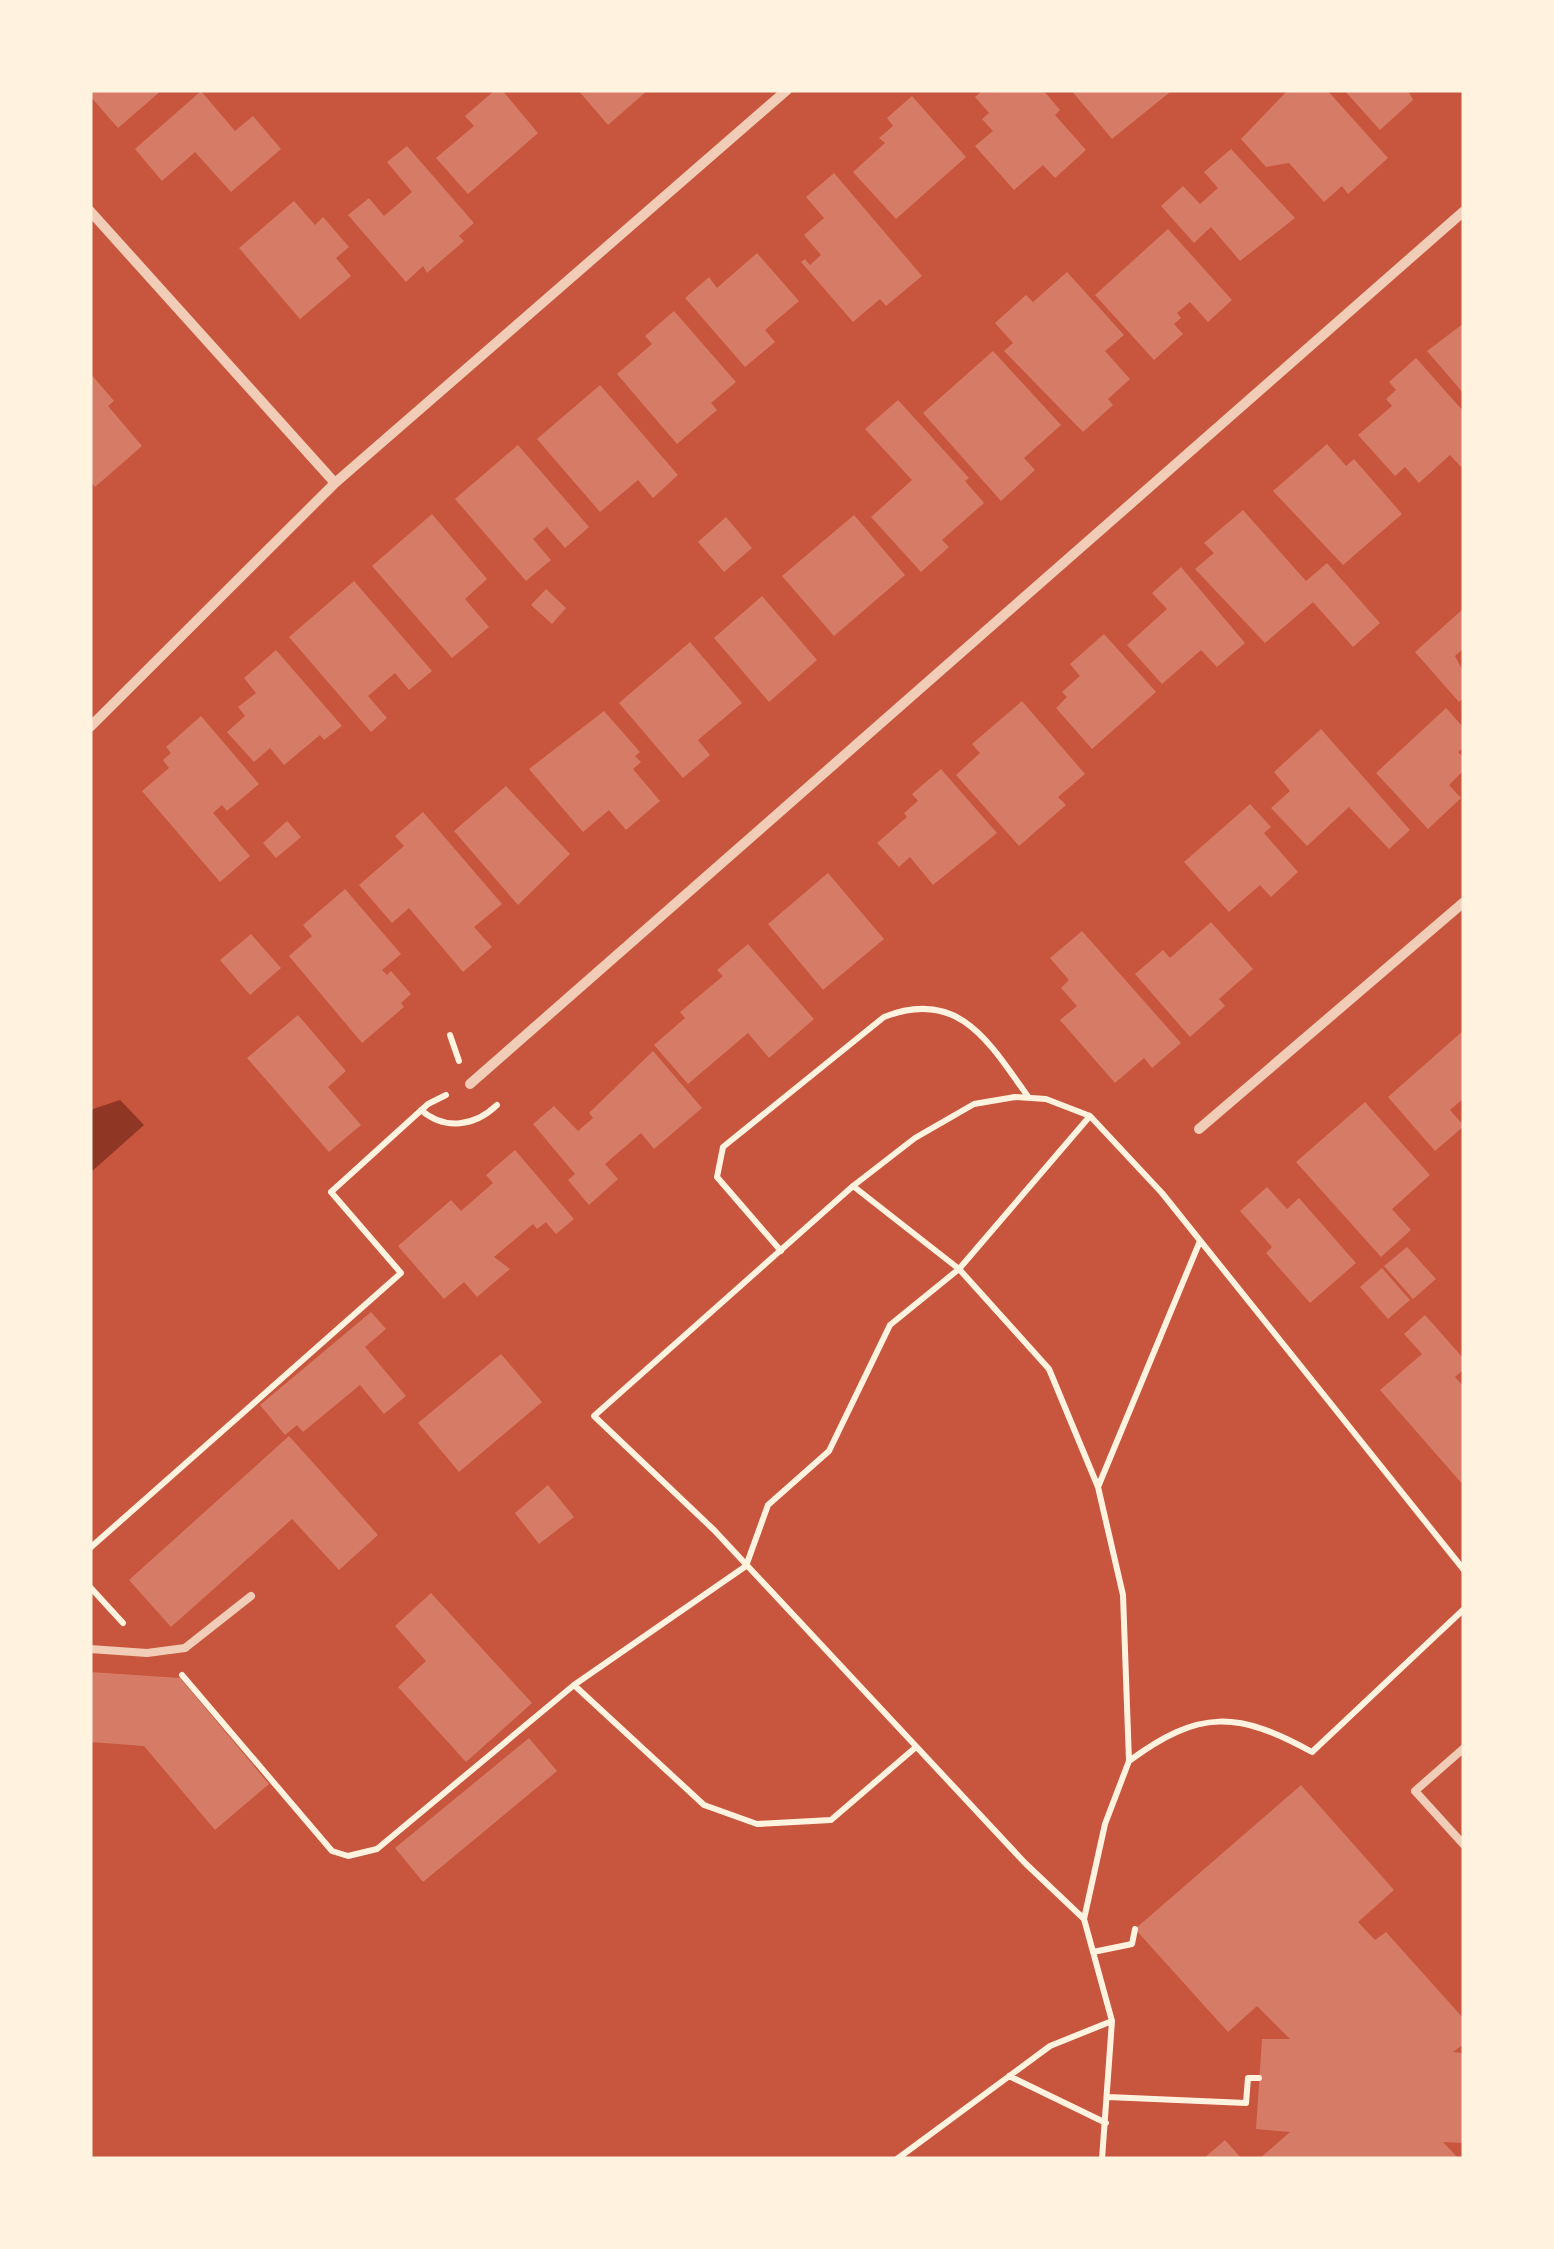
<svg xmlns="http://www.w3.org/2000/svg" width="1554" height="2249" viewBox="0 0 1554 2249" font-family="'Work Sans',sans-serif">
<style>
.water{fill:#8f3625}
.building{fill:#d67c66}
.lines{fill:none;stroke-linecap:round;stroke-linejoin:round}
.path{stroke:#fff3e0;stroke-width:6}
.service{stroke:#f1ccb7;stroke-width:8}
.minor{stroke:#f1ccb7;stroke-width:10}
</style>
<rect width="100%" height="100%" fill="#c8553d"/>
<!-- water -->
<path class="water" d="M120 1100 144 1125 90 1173V1110Z"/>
<!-- building -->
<path class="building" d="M90 90H162L118 128 90 96Z
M495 90H502L538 133 468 194 436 158 474 126 465 116Z
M578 90H648L608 125Z
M983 90H1043L1060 110 1055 115 1086 150 1055 178 1043 165 1014 190 975 146 993 131 982 119 989 113 975 97Z
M1071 90H1168L1170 92 1112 139Z
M1288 90H1327L1388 158 1348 194 1342 186 1324 202 1289 163 1266 167 1241 139Z
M1344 90H1408L1413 100 1380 130Z
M201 91 235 131 253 116 281 149 231 192 195 152 162 181 135 149Z
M912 96 966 157 896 219 853 172 885 143 879 138 893 126 887 118Z
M407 146 474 223 459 236 464 241 427 273 423 266 406 282 348 215 369 198 384 216 412 192 387 162Z
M1231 149 1295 218 1240 261 1211 227 1194 243 1161 206 1183 186 1200 204 1218 188 1204 172Z
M834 173 922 276 886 306 880 299 853 322 801 262 805 259 810 265 821 255 804 235 824 218 806 197Z
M294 201 315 225 323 217 349 247 336 258 351 276 300 319 239 248Z
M1168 229 1232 300 1208 322 1190 302 1177 313 1181 318 1174 324 1183 334 1154 360 1095 295Z
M757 253 799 301 765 330 775 342 745 367 685 298 709 277 717 288Z
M1067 272 1124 335 1105 351 1130 379 1108 399 1113 405 1083 432 1004 351 1013 343 995 323 1026 295 1033 302Z
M674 311 736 382 711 403 717 410 677 444 617 374 652 344 645 336Z
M1464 323V394L1427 351Z
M993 351 1061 425 1024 458 1035 470 1001 501 923 413Z
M1416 358 1464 412V464L1461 467 1450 455 1419 483 1405 467 1395 476 1358 435 1392 406 1386 399 1396 390 1389 382Z
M90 373 114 401 108 406 142 446 95 487 90 481Z
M600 385 678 475 653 498 638 480 600 512 537 439Z
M898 400 969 478 965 481 984 503 942 540 949 547 921 572 871 517 912 480 865 429Z
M1327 444 1346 466 1354 459 1402 514 1343 565 1273 491Z
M518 445 589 527 565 548 547 527 533 539 551 560 526 581 455 499Z
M1243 510 1306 581 1327 563 1380 623 1353 647 1313 602 1265 643 1195 569 1214 553 1204 543Z
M432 514 487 579 465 599 489 627 452 658 372 566Z
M854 515 905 575 834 636 782 576Z
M726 517 752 548 724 572 698 542Z
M1181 567 1245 643 1217 667 1201 650 1162 684 1127 645 1167 609 1152 593Z
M354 581 432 671 409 690 395 673 368 696 387 718 371 732 289 637Z
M546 589 566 608 552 624 531 605Z
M762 596 817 660 769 702 714 638Z
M1464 608V648L1455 656 1464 673V697L1459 702 1415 652Z
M1104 634 1156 692 1092 749 1056 708 1067 697 1062 692 1080 676 1070 664Z
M690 642 742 703 698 740 710 755 683 778 619 703Z
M276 650 342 726 324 740 320 735 284 765 270 748 254 762 227 732 245 716 238 707 256 693 244 678Z
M1022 701 1085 774 1058 797 1066 805 1019 846 956 775 980 753 972 744Z
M1446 708 1464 728V747L1458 752 1464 758V770L1449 785 1461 798 1428 829 1376 773Z
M604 711 640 752 635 756 641 762 633 769 660 801 626 830 609 810 583 832 529 769Z
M201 716 259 784 227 811 222 805 213 813 250 856 220 882 142 791 169 768 163 760 171 753 166 747Z
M1321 729 1410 830 1389 849 1349 807 1307 846 1271 808 1290 791 1274 772Z
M941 769 997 833 933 885 910 857 899 867 877 843 907 817 904 813 918 801 912 794Z
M506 786 570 854 518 905 454 831Z
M1250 804 1271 827 1264 833 1298 872 1271 897 1260 885 1229 912 1184 862Z
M423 812 502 904 474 927 492 947 463 972 409 908 392 923 359 885 404 846 395 836Z
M287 821 301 837 276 858 263 843Z
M828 873 884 939 823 990 768 924Z
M345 889 401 954 382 970 387 975 391 971 411 994 401 1003 404 1007 362 1043 289 956 312 936 303 925Z
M1211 922 1253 969 1219 999 1225 1006 1190 1037 1135 974 1163 950 1170 958Z
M1082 931 1181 1043 1152 1068 1144 1058 1115 1083 1060 1020 1077 1006 1061 988 1069 980 1050 958Z
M251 934 281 968 250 995 220 960Z
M748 944 814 1019 769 1058 748 1033 688 1084 654 1045 685 1018 680 1012 723 976 717 970Z
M298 1015 346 1071 328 1087 361 1125 329 1152 247 1058Z
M1464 1030V1098L1450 1110 1464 1126 1435 1151 1388 1097Z
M653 1051 702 1108 654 1149 641 1133 605 1164 618 1179 589 1205 568 1180 575 1174 533 1124 554 1106 578 1131 593 1118 589 1113Z
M1365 1102 1430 1175 1392 1209 1411 1230 1381 1257 1296 1162Z
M515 1150 574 1219 556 1234 546 1222 537 1229 533 1224 494 1257 510 1269 477 1297 464 1282 444 1299 398 1246 451 1200 461 1211 493 1183 486 1175Z
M1267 1187 1287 1209 1299 1198 1356 1263 1310 1303 1266 1253 1272 1247 1240 1211Z
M1407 1247 1436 1279 1413 1299 1384 1266Z
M1382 1268 1410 1300 1388 1319 1360 1287Z
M371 1312 386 1329 365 1347 406 1396 384 1414 360 1385 303 1432 297 1425 285 1435 260 1405Z
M1425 1315 1464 1359V1369L1455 1377 1464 1387V1486L1380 1390 1422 1354 1404 1334Z
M501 1354 542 1402 459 1472 418 1423Z
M289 1436 378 1535 339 1570 292 1519 171 1627 129 1580Z
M548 1485 574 1517 539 1544 515 1513Z
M431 1593 532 1703 466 1762 398 1687 426 1661 395 1626Z
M90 1672 180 1678 269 1784 215 1830 144 1746 90 1742Z
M529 1738 557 1771 423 1882 395 1848Z
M1301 1785 1394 1890 1358 1922 1375 1940 1386 1932 1464 2019V2044L1453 2052 1464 2053V2143L1443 2142 1459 2159H1259L1290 2132 1256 2129 1262 2039H1290L1257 2006 1228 2032 1135 1929Z
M1225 2140 1242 2159H1203Z"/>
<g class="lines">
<!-- path -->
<path class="path" d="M450 1035 459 1061
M421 1110C445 1131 475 1126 497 1105
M853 1186 959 1269 1049 1369 1098 1487 1123 1595 1129 1761 1105 1824 1084 1919 1112 2021 1102 2159
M781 1251 717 1177 723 1147 884 1017C960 987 990 1044 1029 1098
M1098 1487 1200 1241
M90 1548 401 1273 331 1192 428 1104 446 1095
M90 1587 123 1623
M182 1675 332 1851 348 1856 377 1849 574 1685 746 1566 768 1505 829 1451 890 1325 959 1269 1090 1116
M574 1685 704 1805 757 1824 831 1820 916 1747
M1129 1761C1199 1709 1238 1711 1312 1752L1464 1609
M1084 1919 1025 1863 714 1530 594 1416 853 1186 915 1138 974 1104 1015 1097 1046 1099 1090 1116 1162 1193 1464 1570
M1093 1952 1132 1944 1135 1929
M1009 2076 1106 2123
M1108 2097 1246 2103 1248 2078H1259
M897 2159 1050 2046 1112 2021"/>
<!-- service -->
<path class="service" d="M90 1649 147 1653 185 1648 251 1596
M1464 1748 1415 1791 1464 1845"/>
<!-- minor -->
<path class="minor" d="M90 211 335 483
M90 727 335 483 787 90
M470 1084 1464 211
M1199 1129 1464 902"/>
</g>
<!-- border -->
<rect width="1554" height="2249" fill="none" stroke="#fff3e0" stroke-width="185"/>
</svg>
